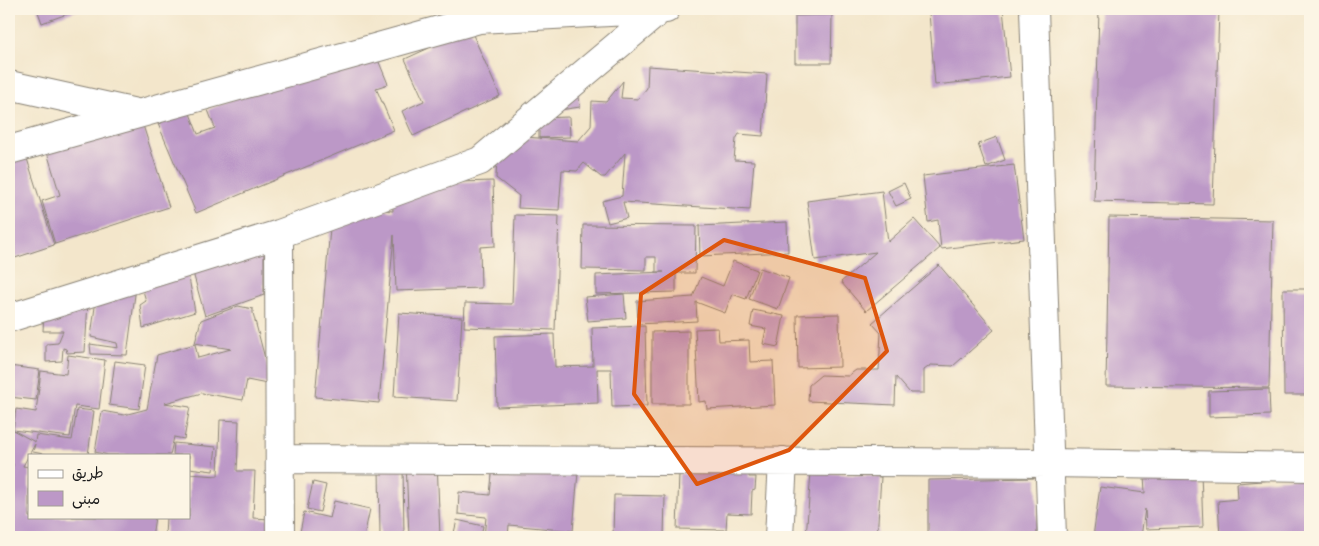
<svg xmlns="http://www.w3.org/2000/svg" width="1319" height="546" viewBox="0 0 1319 546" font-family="Caveat,'Playpen Sans Arabic',sans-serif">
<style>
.building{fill:#bc98c7}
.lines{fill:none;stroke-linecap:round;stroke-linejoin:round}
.street-casing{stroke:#888174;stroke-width:30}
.street{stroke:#fff;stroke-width:28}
.marked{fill:#de560d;fill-opacity:0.2;stroke:#de560d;stroke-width:4;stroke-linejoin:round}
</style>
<rect width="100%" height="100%" fill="#fcf5e5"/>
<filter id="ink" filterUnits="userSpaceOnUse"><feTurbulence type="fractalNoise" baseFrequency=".02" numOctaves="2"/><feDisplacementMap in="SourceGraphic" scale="10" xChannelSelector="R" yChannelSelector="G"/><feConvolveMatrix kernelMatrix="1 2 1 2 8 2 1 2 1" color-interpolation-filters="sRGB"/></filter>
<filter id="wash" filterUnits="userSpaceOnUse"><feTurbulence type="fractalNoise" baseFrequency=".0096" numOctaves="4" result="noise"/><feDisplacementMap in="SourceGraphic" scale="20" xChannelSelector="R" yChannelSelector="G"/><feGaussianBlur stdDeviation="1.12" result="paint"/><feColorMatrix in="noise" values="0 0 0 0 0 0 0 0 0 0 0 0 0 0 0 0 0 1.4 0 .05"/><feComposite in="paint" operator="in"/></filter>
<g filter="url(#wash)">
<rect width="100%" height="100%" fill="#f3e6cb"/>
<g id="blocks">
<!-- building -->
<path class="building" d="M37 9H81L42 23Z
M975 9H1003L1010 77 935 85 929 13Z
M1099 9H1219L1213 204 1094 201Z
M832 15 831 63H795V16Z
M466 19 500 96 413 136 402 111 424 101 405 59 429 48 425 38Z
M369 38 388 84 376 88 394 130 196 213 158 124 189 111 198 134 215 128 208 110Z
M648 66 767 74 763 136 739 134 736 139 734 160 754 161 750 210 623 202 627 218 608 223 602 201 622 196 625 153 605 177H601L584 163 577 171 562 170 559 210 518 208 519 196 496 178 498 135 578 141 591 126 592 101 606 102 623 81 621 98 638 99 647 88Z
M578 87 580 107 553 111Z
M569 117 570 137 539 138V118Z
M141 119 169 207 55 244 42 201 60 195 46 149Z
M997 137 1005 160 986 167 978 144Z
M24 149 54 245 9 260V154Z
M1014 165 1024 239 941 249 938 220 928 222 923 176Z
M493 181 495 246 480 247 481 288 396 291 394 235 379 403 315 397 332 206 393 211 392 184Z
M904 183 911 199 896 206 888 191Z
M882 191 888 242 914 219 940 248 866 311 841 282 876 252 815 260 807 201Z
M515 215 559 216 555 330 464 327 465 303 512 304Z
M1109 217 1273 220 1269 388 1106 386Z
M787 222 788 252 700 256 699 226Z
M583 225 696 226 695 273H676V292L596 294V275L664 272H656V257H646V270L582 269Z
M264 247V295L205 316 192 269Z
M733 261 757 270 746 299 732 294 725 313 696 302 697 321 638 324 637 301 693 297 701 277 723 286Z
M939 265 994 330 953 366 931 365 924 370V393H910L896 377 895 405 808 401 809 385 821 375 848 376 856 370H879L881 333 872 323Z
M760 268 789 278 778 309 749 299Z
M188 272 195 312 143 328 140 305 146 301 142 287Z
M136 287 127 355 91 354 90 344 118 348 117 343 91 337 96 299Z
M1283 289H1310V395H1284Z
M624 294 626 318 588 321 585 297Z
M88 302 85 352 67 353 66 349 63 348 62 361 46 362V344L58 343 63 331H43L44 312Z
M238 306 253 309V313L272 385 247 380 243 400 202 393 165 403 190 407 184 439 174 437 170 455H108L95 452 102 411 124 415 147 409 157 355 195 344 198 358 231 349 195 343 201 320Z
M753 310 784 316 778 347 763 344 766 329 750 326Z
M399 313 462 317 457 401 394 397Z
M839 314 840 367 798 368 797 315Z
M645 326 647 406 612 407 611 369H597L598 403 497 407 495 336 554 334 555 367 593 366 592 328Z
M718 328 719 341 749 340 750 362 773 361 775 405 707 409 706 401 699 402 695 329Z
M689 331V404H652V332Z
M68 355 105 360 99 409 75 406 70 437 13 430 16 409 36 412 41 371 66 374Z
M115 361 145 365 139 409 109 405Z
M9 366 40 370 36 400 9 397Z
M1269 389 1270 415 1209 417V391Z
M77 409 94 411 88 455H49L33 452 35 444 23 466 29 467V517H155L152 537H9V464L14 465 9 462V428L35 442 36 435 72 440Z
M220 420 239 421 237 471H255L253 518 270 519 269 537H165L166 517H189V474L218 476Z
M174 443 216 447 213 471 189 468V455H173Z
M437 460 440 537H409L406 462Z
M493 464 578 472 573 531 509 525 508 537H484L486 517 458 514 459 492 490 495Z
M403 465 404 537H380L379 466Z
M749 469V477H756L755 490 752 491 751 514 727 513 726 530 677 529 679 474Z
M811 472 881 477 877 537H806Z
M1201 472 1203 527 1146 529 1145 509 1141 537H1093L1100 487 1145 493 1144 474Z
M1310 477V535L1281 537H1220L1218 501 1238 499 1237 483Z
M1037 478V537H928V480Z
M313 482 326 485 320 512 307 509Z
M614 495 665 496 664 537H613Z
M334 501 370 509 364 537H324L300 532 304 512 330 518Z
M457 520 483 526 481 537H453Z"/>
</g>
</g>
<g filter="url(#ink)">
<use href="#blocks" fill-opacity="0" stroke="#888174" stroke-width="1"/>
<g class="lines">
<!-- street casing -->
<g class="street-casing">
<path id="street" d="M1034 9 1052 537
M9 85 136 113
M9 150 479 19 666 9
M279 234 280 537
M9 318 279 234 480 161 661 9
M280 459 1049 463 1310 467
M779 537 783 461"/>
</g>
<!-- street -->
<use href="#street" class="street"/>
</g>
</g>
<!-- marked area -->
<path class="marked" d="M724 240 865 278 887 351 789 450 697 484 634 394 641 294Z"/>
<!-- margin -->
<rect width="1319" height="546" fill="none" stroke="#fcf5e5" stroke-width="30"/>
<!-- legend -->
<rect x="28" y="454" width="162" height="65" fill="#fcf5e5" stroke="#a29e95"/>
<rect x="38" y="470" width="25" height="8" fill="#ffffff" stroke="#a29e95"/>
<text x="72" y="478" font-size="15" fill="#1c1c1c">طريق</text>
<rect x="38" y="491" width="25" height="15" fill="#bc98c7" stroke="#a29e95"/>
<text x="72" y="504" font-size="15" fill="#1c1c1c">مبنى</text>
</svg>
